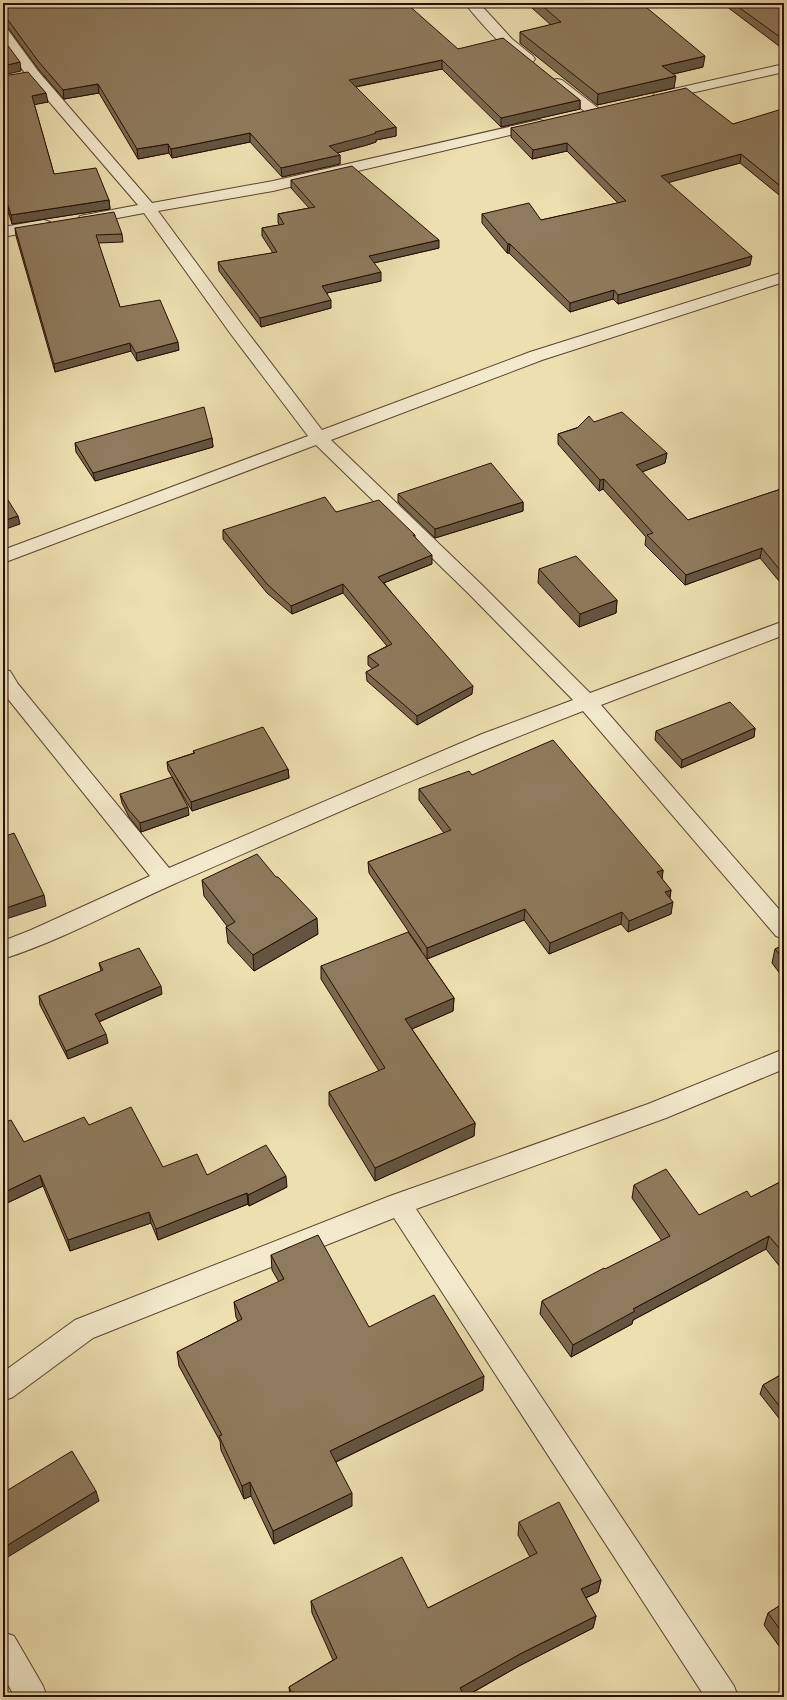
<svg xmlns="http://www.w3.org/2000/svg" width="787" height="1700" viewBox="0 0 787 1700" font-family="'Gentium Book Plus',serif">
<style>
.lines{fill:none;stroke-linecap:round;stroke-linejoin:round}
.minor-casing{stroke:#5a422d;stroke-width:2}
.minor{fill:#f3eacc;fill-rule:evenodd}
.wall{fill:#7a694f;stroke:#290d01}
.shaded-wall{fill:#635540;stroke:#290d01}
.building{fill:#8e7a5c;stroke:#290d01}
</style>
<rect width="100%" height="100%" fill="#ecdfb0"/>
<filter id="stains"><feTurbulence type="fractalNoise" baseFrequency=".005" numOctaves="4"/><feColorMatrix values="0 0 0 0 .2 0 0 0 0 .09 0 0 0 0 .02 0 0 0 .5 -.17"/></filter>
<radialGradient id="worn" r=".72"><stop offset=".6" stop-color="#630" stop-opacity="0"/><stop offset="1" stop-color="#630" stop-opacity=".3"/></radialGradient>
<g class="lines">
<!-- minor casing -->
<g class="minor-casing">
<path id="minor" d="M465 3H479L512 39 533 56 535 59 533 62C530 63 527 64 524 62 510 56 474 16 465 3Z
M3 29 8 30 38 71 152 203 273 181 539 120 544 121 546 124 544 127 273 191 158 211 242 325 322 430 530 352 784 272V282L542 360 331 440 482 585 590 693 784 621V635L601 705 784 915V939L776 936 583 711C445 764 310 825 174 884 118 909 62 940 3 959V941L31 930 150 876 4 694 3 669 10 671 18 684 169 868 482 734 573 700 468 593 316 445 3 563V550L308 436 230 333 144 213 86 224 80 222 78 219 80 216 138 205 28 77 3 43Z
M784 64V72L660 100 655 99 653 96 655 93 660 92Z
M557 79 562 80 598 108 600 111 598 114 593 115 588 114 552 86 550 83 552 80Z
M44 220 50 222 52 225 50 228 3 237V227Z
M784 1049V1069L666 1118 416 1209 734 1686 738 1697H705L394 1218 93 1338 13 1397 3 1401V1372L75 1320 390 1196 648 1104Z
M3 1632 14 1636 43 1686 47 1697H15L3 1676Z"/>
</g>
<!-- minor -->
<use href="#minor" class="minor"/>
</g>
<!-- wall -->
<path class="wall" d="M3 3 458 49 580 100V109L501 127 442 69 356 87 396 127V136L376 140V142L367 145 337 153 340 155V164L282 177 250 142 172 158 169 153 138 159 99 93 64 99 39 70 9 29 3 28Z
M532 3H641L703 67 673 74 674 88 597 105 520 43V32L551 25 532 8Z
M722 3H784V48L783 49Z
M3 76 48 102 34 104 54 174 109 200 110 209 12 224 9 214 3 215Z
M784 111V199L740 163 668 182 750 265 618 304 613 299 570 312 509 253H507L482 223V214L541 220 618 203 567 151 532 159 511 137V128L733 124Z
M291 180 439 248 374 263 381 281 327 293 331 308 261 327 219 271 218 262 273 253 262 236V228L280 225 278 223V214L309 208 291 188Z
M15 228 122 234 123 242 98 243 120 307 179 350 137 361 131 351 55 372 16 236Z
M594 422 667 453 665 463 642 472 688 520 784 488V587L760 558 685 585 645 545 646 537 603 489 599 491 558 444V434Z
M212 438 213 447 95 481 76 452 75 443Z
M398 494 523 502V511L435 538 398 502Z
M336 512 415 535V537L432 564 384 583 472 694 417 725 367 681 366 672 373 669 368 665V656L387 646 343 593 292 614 267 593 223 539V530Z
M539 569 617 600 616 613 579 627 538 583Z
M755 728 754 737 681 768 655 740 656 731Z
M193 751 288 769 289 778 192 811 168 770 167 762 194 753Z
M472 775 663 870 662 879 671 890 670 898 671 914 628 932 621 924 549 954 524 920 427 959 454 998 453 1011 412 1029 475 1123 474 1136 375 1181 329 1105V1092L379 1071 321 979V966L421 950 369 873 368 862 444 833 419 800V789Z
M120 794 189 815 141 832 129 817 122 803Z
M202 880 318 934 254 971 228 943 226 927 227 926 204 896Z
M784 945V979L772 963 775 949Z
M99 963 162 994 99 1022 108 1043 68 1059 40 1005 39 996 101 971Z
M3 1123 24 1142 89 1125 163 1167 207 1175 287 1187 249 1206 248 1204 158 1240 151 1223 70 1251 43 1186 3 1205Z
M784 1180V1272L766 1249 633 1320 632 1324 571 1357 540 1314 542 1301 662 1241 632 1198 634 1185 699 1215 751 1197Z
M271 1255 369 1327 483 1390 336 1462 352 1506 274 1544 251 1496 244 1499 221 1450 220 1441 179 1366 177 1352 238 1321 236 1317 234 1302 279 1282 272 1270Z
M784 1373V1421L782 1422 760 1394 763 1385Z
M519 1522 601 1580 598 1592 586 1598 596 1616 593 1628 519 1666 465 1697H290L289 1687 333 1660 312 1613 311 1601 428 1608 530 1557 518 1535Z
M784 1603V1653L764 1625 768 1613Z"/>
<!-- shaded-wall -->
<path class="shaded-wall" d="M705 56 703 67 661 77 662 66Z
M442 60V69L349 88V80Z
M20 62 21 71 3 75V66Z
M676 76 674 88 597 105 598 94Z
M98 84 99 93 64 99 63 90Z
M46 93 48 102 33 105 32 96Z
M580 100V109L501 127V118Z
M396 127V136L376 140V142L367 145 329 155V146L375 132Z
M250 133V142L172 158 171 149Z
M567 143V151L532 159 533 150Z
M168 144 169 153 138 159 137 149Z
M741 154 740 163 660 185 661 176Z
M340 155V164L282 177 281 168Z
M109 200 110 209 12 224 11 215Z
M8 205 9 214 3 215V206Z
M439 240V248L369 264V256Z
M508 244H510L509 253H507Z
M752 256 750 265 618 304V295Z
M381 272V281L322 294V286Z
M614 290 613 299 570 312V303Z
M331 300V308L261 327 260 318Z
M178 342 179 350 137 361 136 353Z
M130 343 131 351 55 372 54 364Z
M212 438 213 447 95 481 93 473Z
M667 453 665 463 634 475 636 465Z
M604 479 603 489 599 491 600 480Z
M6 482 7 491 3 492V483Z
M523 502V511L435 538V529Z
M18 516 20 524 3 530V521Z
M762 548 760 558 685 585 686 575Z
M432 555V564L378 585V577Z
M343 584V593L292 614 291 606Z
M617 600 616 613 579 627 580 614Z
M473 686 472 694 417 725V716Z
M755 728 754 737 681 768 682 760Z
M288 769 289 778 192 811 191 802Z
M188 807 189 815 141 832 140 823Z
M663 870 662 881 657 872Z
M671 890 669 901 665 892Z
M44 895 46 906 3 920V909Z
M673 902 671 914 628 932 629 921Z
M525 909 524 920 427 959V948Z
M622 912 621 924 549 954 550 943Z
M317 918 318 934 254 971 253 955Z
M161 986 162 994 96 1023 95 1014Z
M454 998 453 1011 405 1032V1019Z
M106 1034 108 1043 68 1059 66 1051Z
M475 1123 474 1136 375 1181V1168Z
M40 1175 43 1186 3 1205V1193Z
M286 1176 287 1187 249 1206 248 1195Z
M247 1193 248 1204 158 1240 156 1229Z
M149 1212 151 1223 70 1251 68 1240Z
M769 1236 766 1249 633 1320 632 1324 571 1357 573 1345 633 1309Z
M484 1376 483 1390 331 1464 330 1451Z
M784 1415V1421L782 1422Z
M250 1482 251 1496 244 1499 242 1486Z
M96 1491 99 1501 3 1560V1548Z
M352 1493V1506L274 1544 273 1531Z
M601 1580 598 1592 579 1601 581 1589Z
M596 1616 593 1628 519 1666 464 1697 460 1688 520 1654Z"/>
<!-- building -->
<path class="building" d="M3 3H406L458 49 503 38 580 100 501 118 442 60 349 80 396 127 375 132 376 133 367 136 329 146 340 155 281 168 250 133 171 149 168 144 137 149 98 84 63 90 38 61 8 20H3Z
M539 3H641L705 56 662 66 676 76 598 94 520 32 561 22Z
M733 3H784V40Z
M3 39 20 62 3 66Z
M28 72 46 93 32 96 54 174 96 168 109 200 11 215 8 205 3 206V76Z
M686 88 733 124 782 109 784 111V189L741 154 661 176 752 256 618 295 614 290 570 303 510 244H508L482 214 529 203 541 220 626 201 567 143 533 150 511 128Z
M352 166 439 240 369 256 381 272 322 286 331 300 260 318 218 262 277 252 262 228 284 224 278 214 315 207 291 180Z
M114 212 122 234 96 235 120 307 160 300 178 342 136 353 130 343 54 364 15 228Z
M204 407 212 438 93 473 75 443Z
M622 412 667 453 636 465 688 520 784 488V575L762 548 686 575 647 535 653 533 604 479 600 480 558 434 577 428 589 416 594 422Z
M491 463 523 502 435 529 398 494Z
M3 479 6 482 3 483Z
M3 492 18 516 3 521Z
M325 497 336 512 379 500 415 535H413L432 555 378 577 473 686 417 716 366 672 379 665 368 656 392 644 343 584 291 606 267 584 223 530Z
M576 556 617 600 580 614 539 569Z
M730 702 755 728 682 760 656 731Z
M263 727 288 769 191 802 167 762 195 753 193 751Z
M553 740 663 870 657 872 671 890 665 892 673 902 629 921 622 912 550 943 525 909 427 948 368 862 451 830 419 789 469 771 472 775Z
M172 777 188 807 140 823 128 809 120 794Z
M14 833 44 895 3 909V837Z
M257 854 276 877H278L317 918 253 955 226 927 235 922 202 880Z
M408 932 454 998 405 1019 475 1123 375 1168 329 1092 385 1068 321 966Z
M784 945V960L775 949Z
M139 948 161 986 95 1014 106 1034 66 1051 39 996 103 970 99 963Z
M131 1107 163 1167 197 1154 207 1175 266 1145 286 1176 248 1195 247 1193 156 1229 149 1212 68 1240 40 1175 3 1193V1123L11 1120 24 1142 84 1117 89 1125Z
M666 1169 699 1215 747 1191 751 1197 784 1180V1254L769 1236 633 1309 635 1311 573 1345 542 1301 604 1268 605 1269 670 1236 634 1185Z
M318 1235 369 1327 434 1295 484 1376 330 1451 352 1493 273 1531 250 1482 242 1486 219 1436 222 1435 177 1352 242 1319 234 1302 284 1279 271 1255Z
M784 1373V1412L763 1385Z
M72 1451 96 1491 3 1548V1493Z
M559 1502 601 1580 581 1589 596 1616 520 1654 460 1688 465 1697H294L289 1687 337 1658 311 1601 402 1557 428 1608 537 1553 519 1522Z
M784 1603V1635L768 1613Z"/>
<!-- margin -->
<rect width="787" height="1700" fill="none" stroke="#ecdfb0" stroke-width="16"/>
<rect x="4" y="4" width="779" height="1692" fill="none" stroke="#290d01" stroke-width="2"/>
<rect x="8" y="8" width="771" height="1684" fill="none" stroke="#290d01"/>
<rect width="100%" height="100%" filter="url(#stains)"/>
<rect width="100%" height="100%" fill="url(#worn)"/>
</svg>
